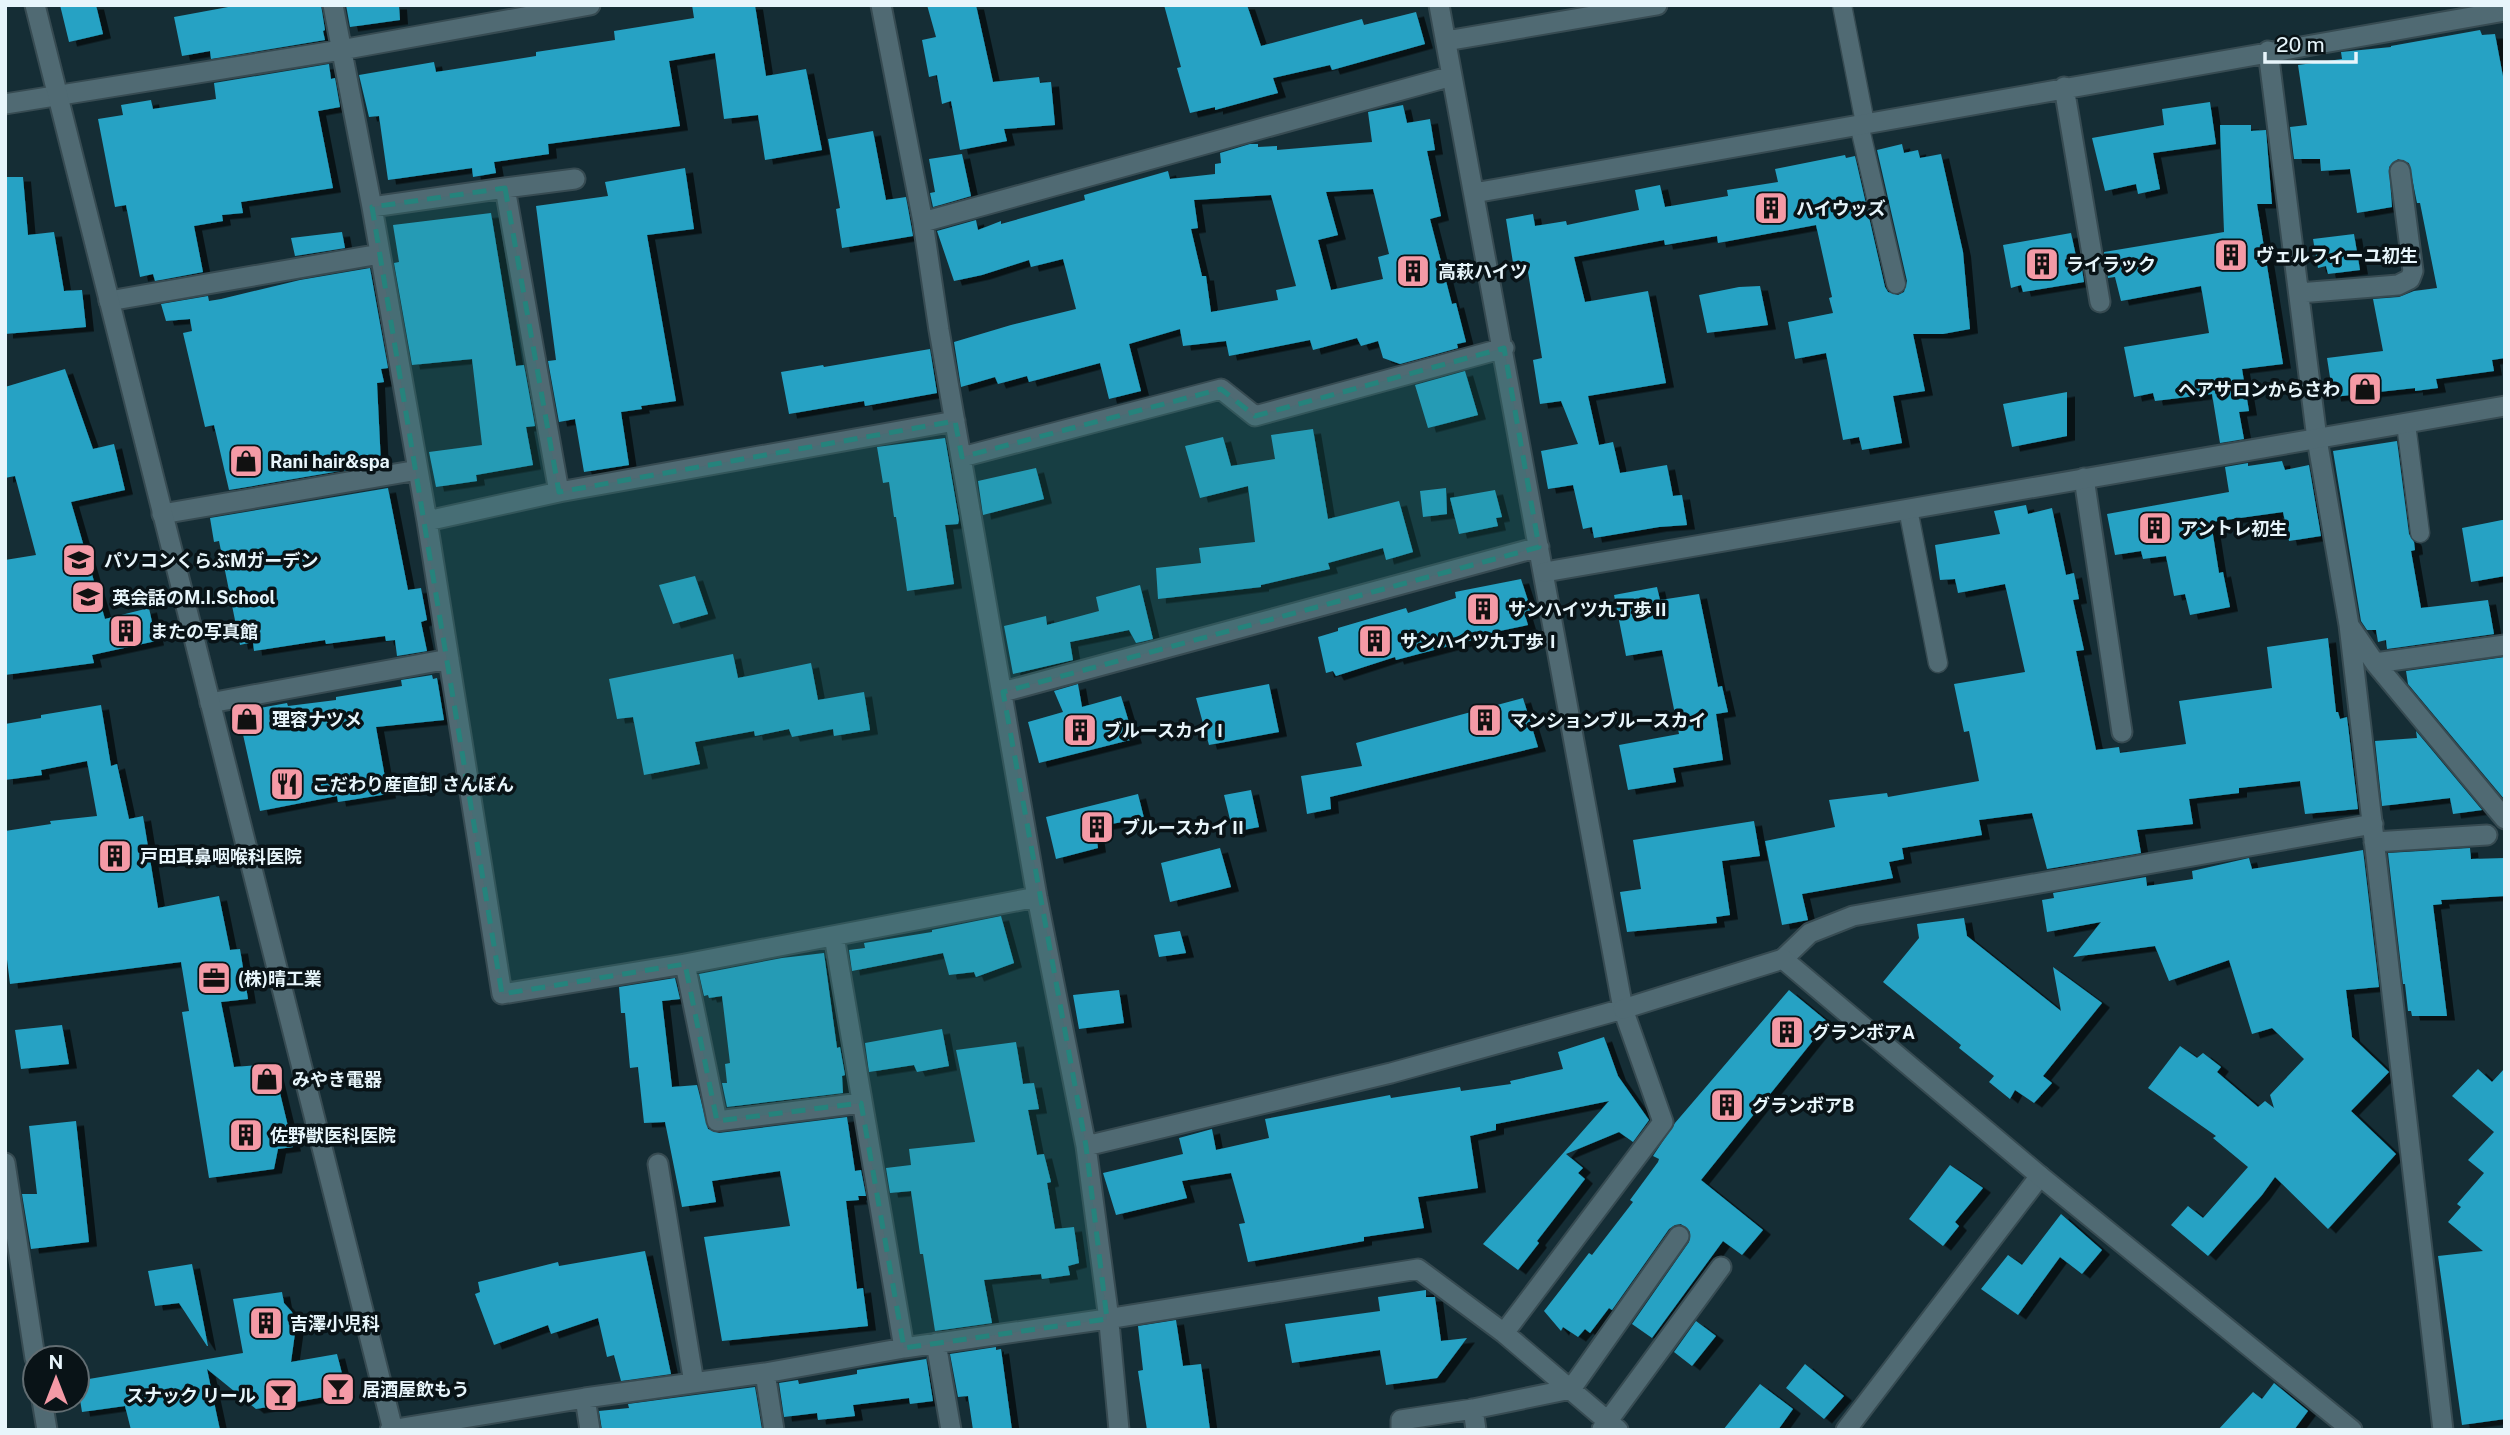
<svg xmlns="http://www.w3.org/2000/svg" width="2510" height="1435" viewBox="0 0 2510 1435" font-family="'Public Sans','Noto Sans JP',sans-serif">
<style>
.building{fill:#25a2c4;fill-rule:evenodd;filter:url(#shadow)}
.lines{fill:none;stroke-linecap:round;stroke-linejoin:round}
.service-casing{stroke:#374b52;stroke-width:21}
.minor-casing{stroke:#374b52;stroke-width:23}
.tertiary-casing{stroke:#374b52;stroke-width:23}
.service{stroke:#506a73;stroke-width:18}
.minor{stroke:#506a73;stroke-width:19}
.tertiary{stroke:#506a73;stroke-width:19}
.marked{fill:#25837c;fill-opacity:0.2;stroke:#25837c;stroke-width:5;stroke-dasharray:14 9;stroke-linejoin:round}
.labels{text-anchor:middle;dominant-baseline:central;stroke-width:7;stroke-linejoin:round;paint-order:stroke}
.poi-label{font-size:18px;font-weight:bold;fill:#e7f5fb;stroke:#091317;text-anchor:start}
</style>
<defs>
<filter id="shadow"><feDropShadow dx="8" dy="4.5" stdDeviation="0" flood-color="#0009"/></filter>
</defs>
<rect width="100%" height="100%" fill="#152d35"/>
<!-- building -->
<path class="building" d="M60 5H96L103 34 69 42Z
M239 5H321L325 30 323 31 325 40 211 59 210 51 182 56 174 17Z
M346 5H399L400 20 350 27Z
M692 5H755L766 76 806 69 822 150 765 160 758 115 724 119 715 53 669 61 680 126 548 144 549 154 494 162 496 173 473 177 472 168 388 180 379 116 369 117 359 75 434 62 436 72 536 56V52L615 40 614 31 694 18Z
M927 5H976L993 82 1039 77 1040 83 1051 82 1055 125 1004 129 1007 141 960 150 951 101 942 104 937 75 929 77 922 40 936 37Z
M1164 5H1247L1261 46 1362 19 1364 25 1416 12 1425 44 1332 70 1330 65 1273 78 1278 93 1215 110V107L1190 113 1177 68 1181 67Z
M2480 30 2482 35 2495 34 2505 87V358L2492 360 2494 371 2436 379 2438 388 2415 391V388L2333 397 2327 358 2383 351 2373 299 2399 297 2414 291 2437 288 2420 203H2417L2409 163 2398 159 2389 167 2392 207 2357 213 2350 169 2321 171 2320 159H2294L2290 127 2307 125 2298 65 2342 59 2341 52 2391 47V46Z
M329 64 331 79 335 78 340 107 318 111 333 188 241 202 243 213 222 215 223 221 194 226 203 272 155 281 153 274 140 277 126 205 115 207 98 119 123 115 121 105 151 100 153 109 216 99 214 83Z
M2210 102 2216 144 2153 153 2160 189 2138 194 2136 184 2105 191 2092 138 2164 125 2162 109Z
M1403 105 1407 123 1430 119 1435 150 1427 151 1441 216 1430 219 1452 304 1456 303 1466 342 1457 344 1458 348 1400 364 1383 358 1378 341 1361 346 1357 338 1313 350 1310 340 1229 356 1226 341 1183 346 1180 329 1129 344 1141 391 1109 399 1100 363 1029 382 1027 376 998 384 995 377 961 387 954 342 1011 325 1076 309 1063 259 1031 267 1029 260 982 275 954 281 937 231 976 220 978 230 1001 221V224L1085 200 1084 195 1168 171 1170 179 1215 174V164L1221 163 1220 153 1250 144H1258V147L1277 146V150L1372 142 1368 112ZM1373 189 1389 254 1378 257 1383 279 1331 290 1318 240 1338 235 1326 192ZM1271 195 1296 286 1276 290 1278 300 1211 312 1206 276H1202L1191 229 1198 228 1194 200Z
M2220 125H2251V131L2266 130 2272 204H2257L2283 364 2242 369 2249 411 2239 412 2244 439 2220 443 2212 394 2155 401 2153 393 2134 397 2124 347 2209 333 2201 286 2121 301 2115 277 2108 278 2104 252 2224 232Z
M873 131 886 200 906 197 913 236 842 248 836 209 840 208 828 139Z
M1902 144 1904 153 1918 150 1920 158 1941 154 1963 252 1970 329 1943 334H1913L1925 391 1893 396 1902 443 1862 450 1859 437 1843 440 1826 353 1795 359 1788 322 1833 313 1829 298 1832 297 1816 225 1718 243 1717 236 1665 245 1664 240 1574 257 1585 302 1648 291 1666 383 1588 396 1599 445 1613 442 1620 473 1667 465 1673 496 1682 495 1687 525 1659 527 1594 538 1592 527 1583 529 1573 485 1548 489 1541 451 1578 444 1561 401 1540 404 1533 360 1542 358 1527 266 1514 269 1506 219 1533 214 1535 226 1566 221 1567 225 1639 210 1635 190 1660 185 1665 207 1728 196 1727 190 1778 182 1775 169 1845 155 1846 158 1855 156 1885 287 1888 292 1898 295 1904 292 1907 281 1877 150Z
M962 154 971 196 933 207 930 193 935 192 929 159Z
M685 168 694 229 647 235 676 401 641 406 642 409 621 412 629 465 584 472 575 419 559 422 548 361 556 360 536 206 608 196 605 182Z
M5 177H23L28 235 54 232 64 291 82 290 86 327 5 334Z
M491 213 516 366 524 365 535 426 526 427 533 465 476 475 477 481 436 487 429 452 482 445 472 359 412 365 394 263 399 262 393 225Z
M342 232 345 248 295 256 291 238Z
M2071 233 2076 256H2080L2084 282 2023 292 2021 285 2011 288 2003 245Z
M2354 234 2360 270 2328 274 2326 266 2318 268 2313 239Z
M370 268 388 368 381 369 384 382 377 383 381 464 229 490 214 425 205 427 183 333 192 331 190 319 166 321 161 304 208 296 209 301 221 299 300 280Z
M1760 286 1768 325 1707 333 1699 295 1739 287Z
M930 349 937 393 865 406 864 401 789 414 781 372 823 365 824 367Z
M65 369 93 449 114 444 125 490 71 502 105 619 149 608 156 641 92 655 94 663 5 675V560L36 555 15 476 5 478V387Z
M1465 371 1478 415 1428 428 1415 385Z
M2067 392V436L2012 447 2003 404Z
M1313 429 1328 519 1399 501 1413 552 1386 560 1383 548 1328 563 1330 569 1261 585V587L1158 599 1156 568 1201 563 1199 548 1255 542 1248 486 1200 498 1185 446 1223 437 1231 466 1275 459 1271 435Z
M945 438 959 520 958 524 945 525 954 584 907 591 896 517H894L889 482 883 483 877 447Z
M2397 441 2409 534 2414 542 2415 550 2411 551 2421 608 2488 600 2494 634 2387 649 2386 640 2378 642 2376 630H2367L2361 621 2333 451Z
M2282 461 2285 470 2309 465 2321 536 2289 541 2283 512 2211 522 2219 573 2223 572 2230 607 2190 615 2185 594 2174 596 2166 556 2143 559 2141 551 2115 555 2107 514 2229 492 2225 467 2248 463V466Z
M1036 468 1044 499 983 515 978 481Z
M388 488 408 590 421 588 427 620 421 622 427 651 397 656 395 640 386 641 385 636 326 644 325 640 254 651 253 642 240 645 219 541 214 542 210 518Z
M1446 488 1447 514 1423 517 1420 491Z
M1495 490 1502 517 1496 518 1498 526 1459 534 1450 498Z
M2026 505 2028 514 2052 508 2066 575 2074 573 2079 599 2073 600 2084 650 2076 651 2096 750 2119 747 2120 753 2186 744 2179 701 2272 688 2267 647 2328 638 2336 712H2338L2340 719 2347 717 2358 809 2305 814 2300 781 2239 788V793L2189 799 2193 824 2137 830 2141 853 2047 869 2032 813 1979 820 1982 835 1902 848 1904 859 1889 862 1893 878 1802 894 1808 920 1782 925 1765 841 1835 827 1829 800 1887 793 1888 797 1979 781 1969 731 1964 732 1954 684 2025 672 2005 584 1958 593 1955 579 1940 580 1935 545 2000 534 1994 511Z
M2502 520H2505V576L2471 582 2462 528Z
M695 576 708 614 673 624 659 585Z
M1521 579 1532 613 1525 615 1528 625 1490 633 1491 635 1396 660 1395 657 1336 676 1333 671 1326 673 1318 637 1338 631V628L1406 608 1408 613 1456 598 1455 592Z
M1140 585 1153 639 1136 643 1129 630 1070 642 1073 660 1013 674 1004 626 1046 616 1047 625 1099 611 1096 597Z
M1657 587 1660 600 1699 594 1718 687 1722 686 1728 712 1716 714 1723 760 1673 768 1676 782 1628 790 1619 745 1679 734 1662 650 1626 656 1614 595Z
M733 654 738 678 811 663 818 700 864 692 870 730 834 736 833 729 792 737 789 729 755 736 754 731 695 742 700 764 644 775 633 717 617 719 609 679Z
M2505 657V800L2408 684 2406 671Z
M432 675 433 679 437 678 444 720 376 727 388 794 338 802 337 796 260 811 238 712 287 703 288 706 336 700V697L402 686 401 680Z
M1078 684 1082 707 1121 696 1134 739 1039 763 1028 722 1063 712 1054 691Z
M1269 684 1279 732 1209 745 1196 698Z
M1523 698 1538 747 1330 797 1331 809 1307 814 1301 776 1362 766 1356 743Z
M101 705 111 766 117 764 129 819 143 816 158 908 219 896 230 950 240 949 248 999 221 1002 234 1067 273 1064 293 1147 278 1149 274 1169 209 1178 182 1012 189 1011 181 962 10 984 5 943V831L51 824 50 821 97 816 87 761 41 770 42 775 5 780V724L41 718V715Z
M2416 731 2482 810 2453 814 2450 798 2382 806 2375 741 2417 738Z
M1251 790 1259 827 1233 832 1224 795Z
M1138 794 1144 818 1095 827 1098 848 1056 859 1046 817Z
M1754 821 1760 856 1722 861 1730 915 1716 917 1717 923 1627 932 1620 892 1641 889 1633 840Z
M1220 848 1231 887 1170 902 1161 863Z
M2470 848 2471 859 2505 858V896L2441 900 2442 904 2433 905 2447 1016H2412L2411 1011H2408L2405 984H2403L2388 853Z
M2363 850 2379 987 2346 990 2352 1037 2389 1072 2351 1111 2396 1154 2328 1229 2275 1177 2262 1195 2208 1256 2171 1225 2188 1206 2203 1218 2248 1167 2213 1138 2216 1136 2148 1088 2180 1046 2197 1058 2203 1053 2221 1067 2217 1072 2258 1107 2265 1101 2274 1108 2270 1095 2304 1059 2272 1028 2252 1034 2229 960 2169 981 2155 946 2073 957 2101 922 2047 932 2042 900 2054 898 2053 893 2146 877 2147 886 2193 879 2192 871 2249 858 2252 869Z
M1001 916 1014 963 976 977 974 972 949 975 943 953 852 971 849 950 865 948 864 943 932 932V930Z
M1964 918 1967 936 2061 1011 2053 967 2102 1003 2043 1076 2052 1083 2034 1103 2015 1090 2010 1099 1989 1082 1994 1076 1959 1048 1961 1045 1883 982 1919 938 1917 924Z
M1180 931 1186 953 1159 957 1154 935Z
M824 953 837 1048 840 1047 845 1075 842 1076 843 1093 727 1107 722 1083H727L725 1064 730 1063 722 996 709 998 708 995 704 996 699 974 782 958Z
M675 978 680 999 662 1001 672 1087 697 1085 708 1129 719 1133 847 1117 855 1171 861 1170 866 1196H858L859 1200 846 1201 857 1289 863 1288 868 1326 722 1341 704 1237 790 1226 780 1171 712 1181 716 1202 682 1207 665 1122 644 1123 638 1067 630 1068 625 1013H621L619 987Z
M1119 990 1124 1023 1079 1029 1073 995Z
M1789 990 1828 1022 1701 1180 1763 1230 1742 1255 1723 1241 1652 1338 1632 1324 1689 1242 1690 1232 1681 1224 1675 1225 1669 1229 1612 1310 1609 1308 1590 1333 1585 1329 1578 1337 1563 1327 1561 1331 1544 1311 1589 1253 1592 1255 1633 1202 1630 1200 1658 1162 1659 1159 1653 1156 1675 1123Z
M62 1025 69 1064 21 1069 15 1030Z
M942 1029 949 1066 917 1072 914 1065 869 1072 865 1043Z
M1604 1037 1618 1076 1649 1120 1633 1142 1619 1132 1566 1154 1583 1168 1578 1173 1585 1179 1537 1241 1539 1243 1518 1270 1483 1244 1609 1101 1496 1124V1130L1470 1136 1478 1188 1418 1197 1424 1228 1364 1237V1241L1248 1262 1239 1224 1245 1223 1231 1173 1182 1181 1187 1198 1116 1215 1103 1173 1183 1154 1179 1138 1212 1129 1216 1150 1269 1138 1265 1119 1390 1095 1391 1098 1460 1087 1461 1091 1511 1084 1510 1081 1563 1069 1558 1052Z
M1016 1042 1023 1084 1034 1083 1039 1109 1028 1110 1037 1155 1044 1154 1051 1182 1047 1183 1055 1229 1074 1227 1079 1263 1068 1266 1070 1275 1042 1279 1041 1274 984 1280 992 1323 935 1331 923 1254H920L911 1191 890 1193 886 1168 911 1165 909 1149 975 1142 956 1050Z
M2505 1068V1419L2462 1425 2438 1256 2483 1251 2448 1222 2461 1207 2457 1204 2484 1173 2468 1160 2494 1132 2452 1096 2478 1069 2492 1082Z
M76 1121 89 1242 31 1249 22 1194H37L29 1126Z
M1950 1165 1983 1188 1955 1222 1959 1226 1943 1246 1909 1219Z
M2061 1214 2102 1250 2082 1274 2060 1257 2018 1315 1981 1289 2008 1255 2022 1265Z
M645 1251 671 1374 621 1381 614 1355 607 1357 598 1318 551 1334 548 1325 494 1345 475 1294 480 1292 478 1282 558 1262 559 1266Z
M192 1264 208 1346H207L179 1303 155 1306 148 1271Z
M1426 1290V1297H1435L1441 1341 1467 1338 1437 1378 1386 1385 1380 1350 1292 1363 1285 1324 1380 1311 1378 1297Z
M282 1292 284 1303 292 1312 296 1326 291 1362 337 1354 347 1393 256 1409 207 1369 220 1430H131L125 1406 82 1412 77 1381 243 1353 233 1299Z
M1176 1320 1183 1366 1201 1364 1210 1430H1147L1138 1371 1143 1370 1138 1326Z
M1696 1321 1716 1336 1692 1366 1674 1352Z
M996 1347V1350L1001 1349 1012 1430H973L968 1396 958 1397 950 1354Z
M926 1357 933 1401 910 1404 909 1398 853 1405 855 1416 818 1420 817 1413 784 1417 779 1383 798 1380 799 1384 857 1374V1370L926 1359Z
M1805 1364 1844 1396 1824 1419 1786 1388Z
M2274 1383 2308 1411 2294 1430H2218L2253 1392 2262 1399Z
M1760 1384 1793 1409 1778 1430H1723Z
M755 1387 762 1430H602L599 1411 629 1408 628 1404Z"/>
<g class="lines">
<!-- service casing -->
<g class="service-casing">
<path id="service" d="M1842 5 1865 123
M1859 124 1896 284
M2406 424 2420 533
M1908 509 1938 663"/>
</g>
<!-- minor casing -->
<g class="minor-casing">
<path id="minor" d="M333 5 372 207 427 521 502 994 685 964 1037 897
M881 5 923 222 939 330 1037 897 1086 1146 1108 1312 1119 1430
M1439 5 1623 1009 1663 1122 1504 1333
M1446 41 1657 5
M2268 51 2317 439 2349 625 2443 1430
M2064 87 2100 302
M5 104 341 50 590 5
M505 188 575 179
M1474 193 2505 11
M372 207 505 188 559 492 427 521
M923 222 1452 76
M2299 293 2398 285 2410 279 2413 271 2400 171
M109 301 380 254
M962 457 1221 389 1255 416 1504 348
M2084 478 2122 732
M559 492 955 421
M162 514 418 470
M2351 628 2375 663 2505 819
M2375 663 2505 645
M1003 692 1539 547
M210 703 449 659
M2374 842 2487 835
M834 936 904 1348
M1783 959 1810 933 1853 916 2373 824
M685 964 717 1121 861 1103
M1086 1146 1391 1073 1623 1009
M5 1163 35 1358
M658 1164 694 1383
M936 1343 951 1430
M765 1373 774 1430
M585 1398 590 1430
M42 1400 47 1430
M1473 1409 1476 1430
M1602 1429 1721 1267
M390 1430 585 1398 765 1373 904 1348 1107 1319 1418 1269 1504 1333 1618 1430
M1401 1430V1420L1473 1409 1571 1389 1679 1236
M1846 1430 2040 1176"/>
</g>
<!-- tertiary casing -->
<g class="tertiary-casing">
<path id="tertiary" d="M35 5 393 1430
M1545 572 2505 406
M1623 1009 1783 959 2040 1176 2352 1430"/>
</g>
<!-- service -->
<use href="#service" class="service"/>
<!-- minor -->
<use href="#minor" class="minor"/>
<!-- tertiary -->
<use href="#tertiary" class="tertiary"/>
</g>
<!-- marked area -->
<path class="marked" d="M505 188 559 492 955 421 962 457 1221 389 1255 416 1504 348 1539 547 1003 692 1086 1146 1107 1319 904 1348 861 1103 717 1121 685 964 502 994 372 207Z"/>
<!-- icons -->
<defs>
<g id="building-square" transform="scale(1.75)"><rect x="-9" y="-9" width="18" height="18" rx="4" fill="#f49aa6" stroke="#091317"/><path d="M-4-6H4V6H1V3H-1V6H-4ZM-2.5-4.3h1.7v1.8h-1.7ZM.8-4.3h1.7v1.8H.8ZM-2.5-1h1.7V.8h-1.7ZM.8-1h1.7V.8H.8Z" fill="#111"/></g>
<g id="shop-square" transform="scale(1.75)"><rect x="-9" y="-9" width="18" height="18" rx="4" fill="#f49aa6" stroke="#091317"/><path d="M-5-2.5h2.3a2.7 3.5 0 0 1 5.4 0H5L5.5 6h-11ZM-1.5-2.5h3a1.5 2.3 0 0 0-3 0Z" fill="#111"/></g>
<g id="school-square" transform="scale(1.75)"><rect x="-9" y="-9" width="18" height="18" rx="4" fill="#f49aa6" stroke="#091317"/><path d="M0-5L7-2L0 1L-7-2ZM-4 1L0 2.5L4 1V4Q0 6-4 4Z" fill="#111"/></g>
<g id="restaurant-square" transform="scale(1.75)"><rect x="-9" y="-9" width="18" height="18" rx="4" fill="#f49aa6" stroke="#091317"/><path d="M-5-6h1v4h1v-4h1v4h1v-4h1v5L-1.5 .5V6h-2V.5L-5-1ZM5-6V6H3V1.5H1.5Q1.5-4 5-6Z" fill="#111"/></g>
<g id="office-square" transform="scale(1.75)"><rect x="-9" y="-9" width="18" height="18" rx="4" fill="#f49aa6" stroke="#091317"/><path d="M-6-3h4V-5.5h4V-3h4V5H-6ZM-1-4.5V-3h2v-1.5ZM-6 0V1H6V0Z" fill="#111"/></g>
<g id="bar-square" transform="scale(1.75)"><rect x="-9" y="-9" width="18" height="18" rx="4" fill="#f49aa6" stroke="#091317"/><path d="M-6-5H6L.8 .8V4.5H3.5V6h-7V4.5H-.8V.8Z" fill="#111"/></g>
</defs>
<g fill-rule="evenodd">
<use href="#building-square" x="1771" y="208"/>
<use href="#building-square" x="2231" y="255"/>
<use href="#building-square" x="2042" y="264"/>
<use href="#building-square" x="1413" y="271"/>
<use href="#shop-square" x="2365" y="389"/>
<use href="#shop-square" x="246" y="461"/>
<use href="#building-square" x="2155" y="528"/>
<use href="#school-square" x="79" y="560"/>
<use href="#school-square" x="88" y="597"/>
<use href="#building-square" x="1483" y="609"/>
<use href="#building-square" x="126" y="631"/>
<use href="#building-square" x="1375" y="641"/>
<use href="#shop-square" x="247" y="719"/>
<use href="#building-square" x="1485" y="720"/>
<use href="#building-square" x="1080" y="730"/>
<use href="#restaurant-square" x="287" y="784"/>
<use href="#building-square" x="1097" y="827"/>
<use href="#building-square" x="115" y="856"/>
<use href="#office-square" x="214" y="978"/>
<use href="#building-square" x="1787" y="1032"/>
<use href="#shop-square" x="267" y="1079"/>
<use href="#building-square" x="1727" y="1105"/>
<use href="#building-square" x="246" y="1135"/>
<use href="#building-square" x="266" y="1323"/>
<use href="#bar-square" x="338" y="1389"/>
<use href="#bar-square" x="281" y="1395"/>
</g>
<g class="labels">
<!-- poi labels -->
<g class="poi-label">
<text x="1796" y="208">ハイウッズ</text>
<text x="2256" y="255">ヴェルフィーユ初生</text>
<text x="2066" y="264">ライラック</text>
<text x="1438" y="271">高萩ハイツ</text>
<text x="2340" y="389" text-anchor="end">ヘアサロンからさわ</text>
<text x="270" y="461">Rani hair&amp;spa</text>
<text x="2180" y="528">アントレ初生</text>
<text x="104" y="560">パソコンくらぶMガーデン</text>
<text x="112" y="597">英会話のM.I.School</text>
<text x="1508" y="609">サンハイツ九丁歩Ⅱ</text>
<text x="150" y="631">またの写真館</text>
<text x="1400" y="641">サンハイツ九丁歩Ⅰ</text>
<text x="272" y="719">理容ナツメ</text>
<text x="1510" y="720">マンションブルースカイ</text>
<text x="1104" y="730">ブルースカイⅠ</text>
<text x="312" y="784">こだわり産直卸 さんぼん</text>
<text x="1122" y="827">ブルースカイⅡ</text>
<text x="140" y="856">戸田耳鼻咽喉科医院</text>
<text x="238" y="978">(株)晴工業</text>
<text x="1812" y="1032">グランボアA</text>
<text x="292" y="1079">みやき電器</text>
<text x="1752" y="1105">グランボアB</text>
<text x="270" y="1135">佐野獣医科医院</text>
<text x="290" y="1323">吉澤小児科</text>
<text x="362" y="1389">居酒屋飲もう</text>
<text x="256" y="1395" text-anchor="end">スナック リール</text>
</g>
</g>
<!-- border -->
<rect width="2510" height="1435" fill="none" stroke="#e7f5fb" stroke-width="14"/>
<!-- north arrow -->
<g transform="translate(56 1379)"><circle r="33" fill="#091317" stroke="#626d72" stroke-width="2"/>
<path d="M0-5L12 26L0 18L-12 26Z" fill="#f49aa6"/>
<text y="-10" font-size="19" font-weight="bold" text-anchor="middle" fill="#e7f5fb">N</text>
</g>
<!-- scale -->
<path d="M2265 52v10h91v-10" fill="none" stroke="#e7f5fb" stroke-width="3.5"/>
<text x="2276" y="52" font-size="21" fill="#e7f5fb" stroke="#091317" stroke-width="5" paint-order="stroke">20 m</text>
</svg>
